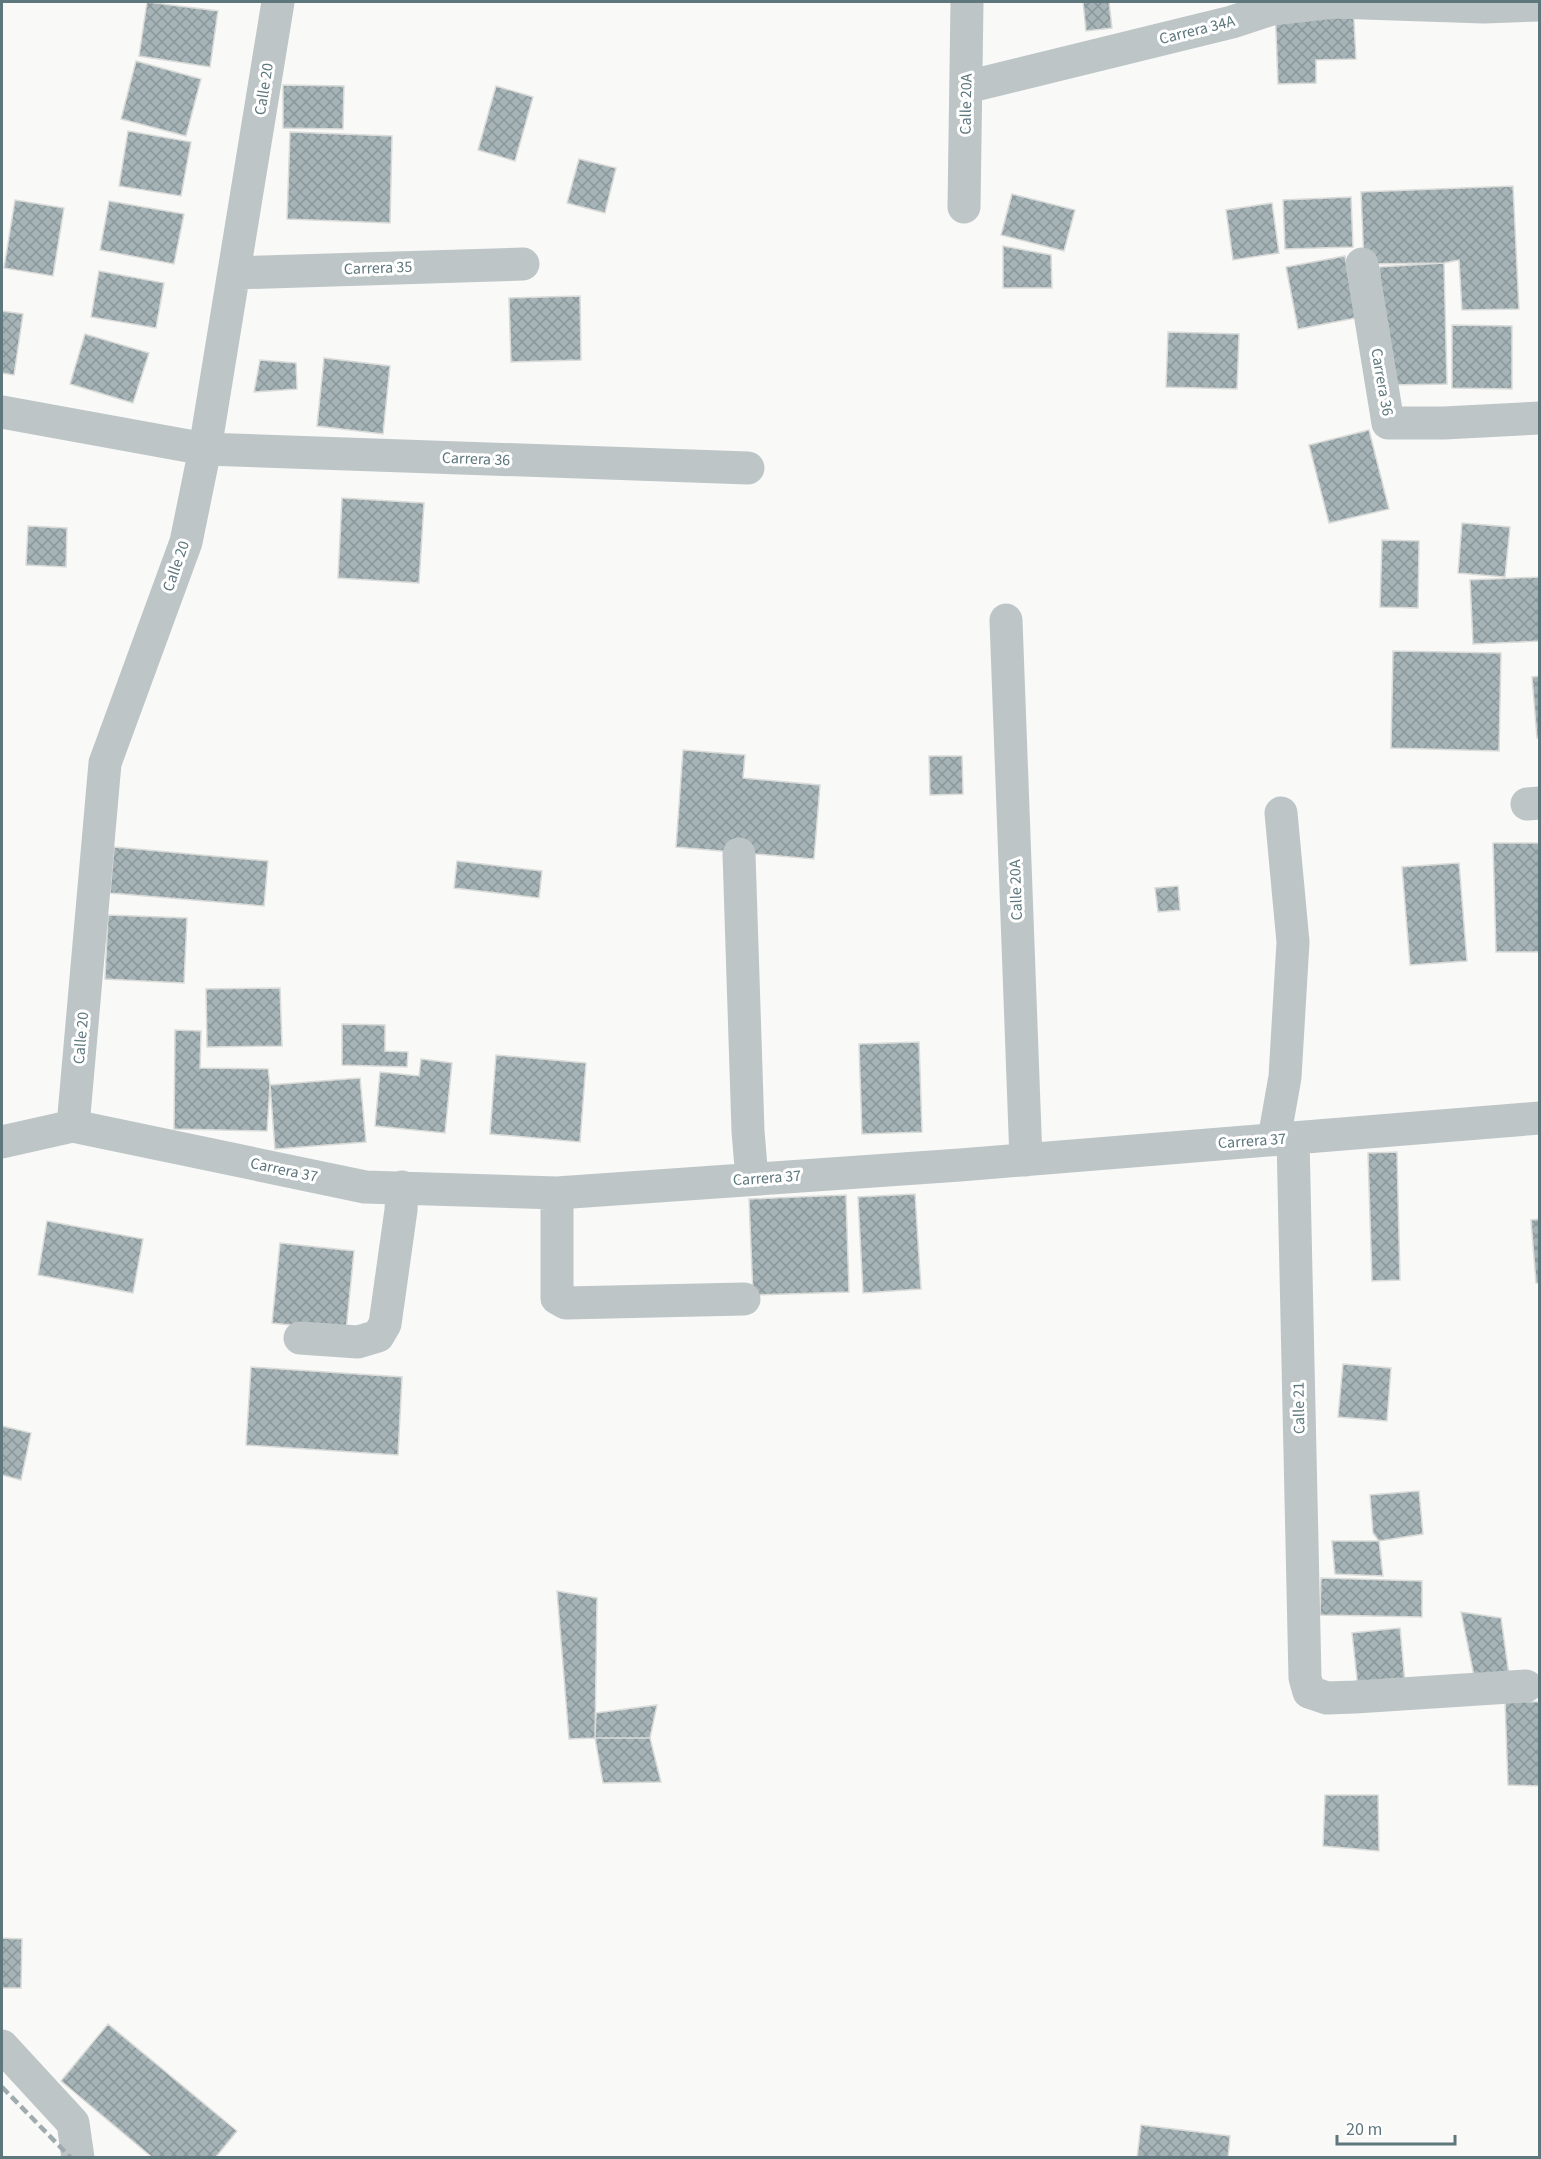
<svg xmlns="http://www.w3.org/2000/svg" width="1541" height="2159" viewBox="0 0 1541 2159" font-family="'Source Sans 3',sans-serif">
<style>
.building{fill:url(#building-cross-hatch);stroke:#dbdbd9;stroke-width:1.5}
.lines{fill:none;stroke-linecap:round;stroke-linejoin:round}
.minor{stroke:#bdc5c7;stroke-width:33}
.rail{stroke:#9fabae;stroke-width:4.5;stroke-dasharray:9 4.5;stroke-linecap:butt}
.labels{text-anchor:middle;dominant-baseline:central;stroke-width:6;stroke-linejoin:round;paint-order:stroke}
.street-label{font-size:16px;fill:#5e777d;stroke:#fff}
</style>
<defs>
<pattern id="building-cross-hatch" width="8" height="8" patternUnits="userSpaceOnUse" patternTransform="scale(1.5)"><rect width="8" height="8" fill="#a6b4b7"/><path d="M0 0l8 8M0 8l8-8" fill="none" stroke="#8a979a"/></pattern>
</defs>
<rect width="100%" height="100%" fill="#f9f9f7"/>
<!-- building -->
<path class="building" d="M147 2 218 11 210 67 139 56Z
M1083 2H1109L1112 28 1086 31Z
M1353 2 1356 59 1316 60V83L1278 84 1275 4Z
M136 61 201 79 186 136 121 119Z
M283 85 344 86 343 129 283 128Z
M496 86 533 97 515 161 478 150Z
M128 131 191 142 181 196 119 186Z
M290 132 392 136 390 223 287 219Z
M579 159 616 168 605 213 567 203Z
M1513 186 1519 309 1462 310 1459 260 1444 263 1364 264 1361 192Z
M1012 194 1075 210 1064 251 1001 235Z
M1351 197 1353 247 1285 249 1283 200Z
M15 200 64 208 53 276 4 268Z
M109 201 184 214 174 264 100 250Z
M1272 203 1279 253 1233 260 1226 210Z
M1003 246 1051 255 1052 288H1003Z
M1345 256 1356 318 1298 329 1286 267Z
M1444 263 1447 384 1388 385 1379 267Z
M99 271 164 283 156 328 91 317Z
M580 296 581 360 511 362 509 298Z
M2 311 23 314 14 375 2 373Z
M1452 325 1512 326V389L1452 388Z
M1168 332 1239 334 1237 389 1166 387Z
M85 334 149 353 133 403 70 384Z
M324 358 390 366 383 434 317 426Z
M260 360 296 363 297 389 254 392Z
M1369 430 1389 509 1329 523 1309 445Z
M342 498 424 503 419 583 338 578Z
M1462 523 1510 527 1505 577 1458 573Z
M28 526 67 528 66 567 26 565Z
M1382 540 1419 541 1418 608 1380 607Z
M1540 577V641L1473 644 1470 580Z
M1393 651 1501 653 1499 751 1391 748Z
M1540 676V738H1537L1532 677Z
M683 750 745 755 743 778 820 785 814 859 676 847Z
M929 756H962L963 794 930 795Z
M1493 843H1540V952H1496Z
M114 847 268 861 264 906 110 893Z
M457 861 542 871 539 898 454 888Z
M1459 863 1467 961 1410 965 1402 867Z
M1178 886 1180 910 1158 912 1155 888Z
M108 915 187 918 184 983 105 979Z
M280 988 282 1046 207 1047 206 989Z
M342 1024 385 1025V1051L408 1052 407 1067 342 1065Z
M175 1030 201 1031 200 1068 268 1069 270 1085 267 1131 174 1129Z
M919 1042 922 1132 862 1134 859 1044Z
M496 1055 586 1063 580 1142 490 1134Z
M421 1059 452 1063 445 1133 375 1126 380 1072 419 1076Z
M360 1078 366 1142 275 1149 270 1085Z
M1397 1152 1400 1280 1372 1281 1368 1153Z
M915 1194 921 1289 863 1293 858 1197Z
M846 1195 849 1292 753 1295 749 1199Z
M1540 1219V1283H1536L1531 1220Z
M47 1221 143 1239 133 1293 38 1275Z
M280 1243 354 1251 346 1331 272 1323Z
M1343 1364 1391 1368 1387 1421 1338 1417Z
M251 1367 402 1377 398 1455 246 1445Z
M2 1426 31 1433 21 1480 2 1475Z
M1419 1491 1423 1534 1379 1541 1373 1533 1370 1495Z
M1332 1541H1379L1383 1576 1335 1574Z
M1321 1578 1422 1581V1617L1320 1615Z
M557 1591 597 1598 595 1738 569 1739Z
M1461 1612 1501 1618 1509 1675 1474 1676Z
M1400 1628 1405 1683 1358 1688 1352 1633Z
M1505 1701 1540 1702V1786L1508 1785Z
M657 1705 650 1738H595L596 1713Z
M595 1738H650L661 1782 603 1783Z
M1325 1795H1378L1379 1851 1323 1846Z
M2 1938 22 1939 21 1988H2Z
M108 2024 237 2131 215 2158H153L61 2081Z
M1141 2125 1230 2136 1228 2158H1137Z"/>
<g class="lines">
<!-- minor -->
<path class="minor" d="M967 87 1232 22 1272 9 1334 2 1484 7 1540 5
M964 207 967 2
M1362 264 1388 423H1444L1540 418
M234 273 523 264
M2 412 205 449 748 468
M1006 620 1026 1160
M1527 804 1540 803
M739 854 748 1131 752 1179
M73 1126 105 763 186 542 205 449 278 2
M1293 1138 1305 1678 1309 1692 1327 1698 1355 1697 1526 1686
M1274 1139 1285 1077 1293 942 1281 813
M2 1142 73 1126 365 1187 557 1193 960 1165 1540 1118
M557 1193V1298L566 1303 744 1299
M300 1338 358 1342 378 1336 385 1324 401 1210 402 1187
M2 2046 73 2123 78 2158"/>
<!-- rail -->
<path class="rail" d="M2 2087 71 2158"/>
</g>
<g class="labels">
<!-- street labels -->
<g class="street-label">
<text transform="translate(1197 30) rotate(-14)">Carrera 34A</text>
<text transform="translate(264 89) rotate(-81)">Calle 20</text>
<text transform="translate(966 104) rotate(-89)">Calle 20A</text>
<text transform="translate(378 268) rotate(-2)">Carrera 35</text>
<text transform="translate(1382 382) rotate(80)">Carrera 36</text>
<text transform="translate(476 459) rotate(2)">Carrera 36</text>
<text transform="translate(176 566) rotate(-71)">Calle 20</text>
<text transform="translate(1016 890) rotate(-92)">Calle 20A</text>
<text transform="translate(81 1038) rotate(-85)">Calle 20</text>
<text transform="translate(1252 1141) rotate(-4)">Carrera 37</text>
<text transform="translate(284 1170) rotate(12)">Carrera 37</text>
<text transform="translate(767 1178) rotate(-4)">Carrera 37</text>
<text transform="translate(1299 1408) rotate(-91)">Calle 21</text>
</g>
</g>
<!-- border -->
<rect width="1541" height="2159" fill="none" stroke="#5e777d" stroke-width="6"/>
<!-- scale -->
<path d="M1337 2135v9h118v-9" fill="none" stroke="#5e777d" stroke-width="3"/>
<text x="1346" y="2135" font-size="18" fill="#5e777d" stroke="#ffffff" stroke-width="4.5" paint-order="stroke">20 m</text>
</svg>
